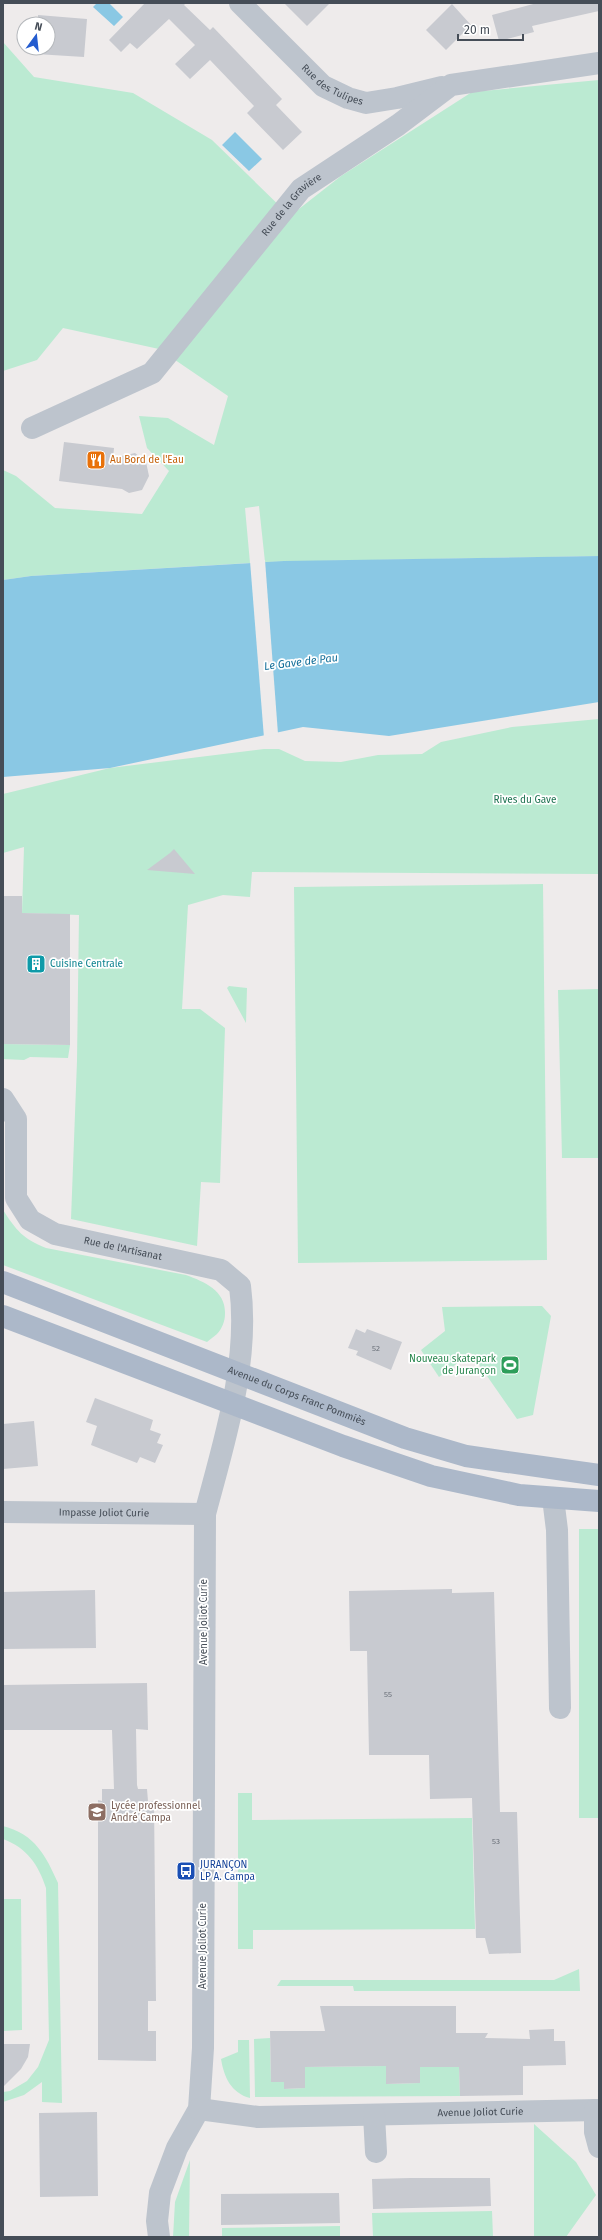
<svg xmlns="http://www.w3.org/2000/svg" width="602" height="2240" viewBox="0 0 602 2240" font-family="'Fira Sans',sans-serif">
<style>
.green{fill:#bbead2}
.water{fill:#8ac8e4}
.pier{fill:#eeebeb}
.building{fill:#c8cad0}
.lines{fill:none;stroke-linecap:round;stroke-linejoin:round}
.minor{stroke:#bdc4cd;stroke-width:22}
.major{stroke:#acb8c9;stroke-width:22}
.labels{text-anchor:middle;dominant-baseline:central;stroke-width:3.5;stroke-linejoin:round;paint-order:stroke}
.number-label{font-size:8px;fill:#666c75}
.street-label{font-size:10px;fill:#454d57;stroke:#fff}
.food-label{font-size:10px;fill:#c56008;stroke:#fff;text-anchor:start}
.park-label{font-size:10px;fill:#1c7250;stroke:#fff}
.culture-label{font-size:10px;fill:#0d838f;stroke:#fff;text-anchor:start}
.leisure-label{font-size:10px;fill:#27864d;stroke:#fff;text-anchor:end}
.education-label{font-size:10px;fill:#785e54;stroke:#fff;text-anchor:start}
.transit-label{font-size:10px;fill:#164399;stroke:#fff;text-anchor:start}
.water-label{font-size:11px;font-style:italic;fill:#15709a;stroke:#fff}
</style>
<rect width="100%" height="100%" fill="#eeebeb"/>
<!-- green -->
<path class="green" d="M3 42 34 77 133 93 212 140 290 216 341 176 472 92 599 80V556L265 562 259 506 245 508 250 563 31 576 3 580V470L16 476 55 508 142 514 169 471 147 448 139 416 168 418 214 445 228 396 159 349 63 328 37 360 3 371Z
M599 719V874L252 872 250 897 223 895 188 905 182 1009H200L225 1028 220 1183 201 1182 197 1246 71 1219 77 1061 79 915 22 913 24 847 3 853V794L110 768 264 749H279L305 761 341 762 378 755 422 754 441 742 512 727Z
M543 884 547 1260 298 1263 294 887Z
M229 986 247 988 246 1023 227 988Z
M599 989V1158H562L558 990Z
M3 1044 70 1045 68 1058 30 1057 24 1060 3 1059Z
M3 1210C16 1230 23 1239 46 1248L186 1275C205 1282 226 1291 225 1314 225 1321 222 1329 217 1334 214 1337 210 1339 207 1342L3 1265Z
M542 1306 551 1316 533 1415 517 1419 471 1353 439 1377 421 1350 445 1331 442 1307Z
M579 1529H599V1818H579Z
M238 1793H252V1820L472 1818 475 1929 253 1930V1949H238Z
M3 1826C35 1834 46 1856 58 1883L62 2103 42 2102V2082L24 2095 3 2102V2092L10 2091 27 2081 38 2067 49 2040 46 1888C38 1864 27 1848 3 1839Z
M3 1899H21L22 2030 3 2031Z
M579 1969 580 1991H354L353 1986H277L281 1980H554Z
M270 2038 271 2082H284L285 2089 305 2088V2067L386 2066V2084L420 2083V2067H459L460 2096 255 2097 254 2039Z
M238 2040H249L250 2098C231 2093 224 2077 221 2059L238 2052Z
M534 2124 576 2162 596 2195 566 2237H534Z
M190 2160 189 2237H173L175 2202Z
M492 2211 493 2237H373L372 2213Z
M340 2226V2237H222V2228Z"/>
<!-- water -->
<path class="water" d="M97 3H109L123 17 114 26 93 7Z
M235 132 262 159 249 171 222 145Z
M599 556V702L389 736 303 727 110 768 3 777V580L31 576 284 561Z"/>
<!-- pier -->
<path class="pier" d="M265 560 278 734 264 738 250 561Z"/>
<!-- building -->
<path class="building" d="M145 3H186L184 5 210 30 213 27 282 99 276 105 302 132 283 150 247 113 254 106 210 60 190 79 175 64 195 45 169 19 137 49 130 43 121 52 109 40Z
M284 3H330L307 26Z
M537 3H599V11L532 26 534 32 499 41 492 15Z
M452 4 471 25 446 50 426 30Z
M38 15 87 19 84 57 36 54V48H48V24H38Z
M64 442 114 448 113 458 135 453 146 462 149 476 142 490 129 493 122 489 59 481Z
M174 849 195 874 147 870 170 853Z
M3 896H22V913L70 914V1045L3 1044Z
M356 1329 365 1333 367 1329 402 1342 391 1370 356 1355 358 1351 348 1348Z
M95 1398 153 1420 150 1430 161 1434 157 1443 163 1445 155 1463 140 1457 137 1463 91 1445 97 1426 86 1422Z
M34 1421 38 1466 3 1469V1424Z
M452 1589V1593L494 1592 500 1812H517L521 1953 489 1954 485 1938H476L472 1798 430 1799 429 1755H369L367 1651H350L349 1591Z
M95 1590 96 1648 3 1649V1592Z
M147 1683 148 1730 136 1729 137 1785 138 1789H147L148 1801H154L156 2001H148V2031H156V2061L98 2060V1800L102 1801V1789H114L112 1730H3V1685Z
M320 2006H456V2033H488L485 2038 530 2039 529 2030 554 2029V2041H565L566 2065 523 2066V2095L460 2096 459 2067H420V2083L386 2084V2066L305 2067V2088L284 2089V2082H271L270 2031H325Z
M3 2044H30L28 2057 21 2069 3 2087Z
M97 2112 98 2196 40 2197 39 2113Z
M410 2178H490L491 2206 373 2209 372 2179Z
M339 2193 340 2223 221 2225V2194Z"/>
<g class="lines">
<!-- minor -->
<g class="minor">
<path id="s1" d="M240 3 323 86 348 98 366 103 397 98 442 87"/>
<path id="s2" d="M32 428 152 373 301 189 398 125 451 85 599 63"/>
<path id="s3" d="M3 1099 16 1119V1198L30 1220 55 1234 221 1270 240 1286C250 1362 224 1442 205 1514L203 2048 199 2109 177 2148 160 2193 157 2221 159 2237"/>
<path d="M553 1498 557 1530 560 1708"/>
<path id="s4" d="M3 1512 205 1514"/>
<path id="s5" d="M199 2109 258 2117 599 2110"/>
<path d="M595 2110V2132L599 2147"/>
<path d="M374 2115 376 2152"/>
</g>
<!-- major -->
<g class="major">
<path id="s6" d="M3 1282 405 1438 466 1456 599 1475"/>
<path d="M3 1316 343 1446 431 1476 519 1495 599 1501"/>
</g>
</g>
<!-- icons -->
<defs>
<g id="restaurant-square" transform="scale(1)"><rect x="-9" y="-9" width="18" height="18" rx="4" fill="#e8710a" stroke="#fff"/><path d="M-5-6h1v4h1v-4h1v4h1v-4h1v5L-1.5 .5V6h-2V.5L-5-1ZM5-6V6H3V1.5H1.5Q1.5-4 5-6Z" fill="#fff"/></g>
<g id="building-square" transform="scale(1)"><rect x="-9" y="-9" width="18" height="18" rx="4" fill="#0f9aa8" stroke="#fff"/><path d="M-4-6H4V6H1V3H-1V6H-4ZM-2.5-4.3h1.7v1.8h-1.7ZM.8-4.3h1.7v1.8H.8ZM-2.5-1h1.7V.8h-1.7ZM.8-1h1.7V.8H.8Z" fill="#fff"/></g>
<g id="stadium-square" transform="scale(1)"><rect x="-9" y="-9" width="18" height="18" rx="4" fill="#2e9e5b" stroke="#fff"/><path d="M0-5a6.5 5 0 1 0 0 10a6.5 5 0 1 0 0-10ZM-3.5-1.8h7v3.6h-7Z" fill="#fff"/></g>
<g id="school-square" transform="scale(1)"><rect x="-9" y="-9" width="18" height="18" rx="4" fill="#8d6e63" stroke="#fff"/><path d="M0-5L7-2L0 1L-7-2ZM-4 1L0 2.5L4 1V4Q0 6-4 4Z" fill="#fff"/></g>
<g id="bus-square" transform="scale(1)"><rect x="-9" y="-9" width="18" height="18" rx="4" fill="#1a4fb4" stroke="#fff"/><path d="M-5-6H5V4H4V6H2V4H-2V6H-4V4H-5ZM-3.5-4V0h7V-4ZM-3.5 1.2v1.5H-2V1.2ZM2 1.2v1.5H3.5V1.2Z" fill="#fff"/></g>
</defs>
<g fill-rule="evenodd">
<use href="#restaurant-square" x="96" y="460"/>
<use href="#building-square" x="36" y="964"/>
<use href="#stadium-square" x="510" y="1365"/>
<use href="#school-square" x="97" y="1812"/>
<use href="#bus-square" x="186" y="1871"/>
</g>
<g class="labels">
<!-- number labels -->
<g class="number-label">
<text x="376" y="1348">52</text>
<text x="388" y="1694">55</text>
<text x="496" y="1841">53</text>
</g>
<!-- street labels -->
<g class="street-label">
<text stroke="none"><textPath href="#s1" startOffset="125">Rue des Tulipes</textPath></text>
<text stroke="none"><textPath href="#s2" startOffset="351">Rue de la Gravière</textPath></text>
<text stroke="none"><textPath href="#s3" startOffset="227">Rue de l'Artisanat</textPath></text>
<text stroke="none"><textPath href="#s6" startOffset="315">Avenue du Corps Franc Pommiès</textPath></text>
<text stroke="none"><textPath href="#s4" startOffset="101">Impasse Joliot Curie</textPath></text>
<text transform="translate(204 1622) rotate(-90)">Avenue Joliot Curie</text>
<text transform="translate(203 1946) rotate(-90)">Avenue Joliot Curie</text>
<text stroke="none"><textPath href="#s5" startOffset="282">Avenue Joliot Curie</textPath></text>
</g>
<!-- food labels -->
<g class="food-label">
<text x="110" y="460">Au Bord de l'Eau</text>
</g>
<!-- park labels -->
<g class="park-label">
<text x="525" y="800">Rives du Gave</text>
</g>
<!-- culture labels -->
<g class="culture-label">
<text x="50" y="964">Cuisine Centrale</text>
</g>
<!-- leisure labels -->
<g class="leisure-label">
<text x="496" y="1359">Nouveau skatepark<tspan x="496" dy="12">de Jurançon</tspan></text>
</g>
<!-- education labels -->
<g class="education-label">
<text x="111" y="1806">Lycée professionnel<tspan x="111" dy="12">André Campa</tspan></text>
</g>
<!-- transit labels -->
<g class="transit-label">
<text x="200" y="1865">JURANÇON<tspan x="200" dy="12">LP A. Campa</tspan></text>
</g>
<!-- water labels -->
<g class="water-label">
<text transform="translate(301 662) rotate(-7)">Le Gave de Pau</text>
</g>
</g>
<!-- border -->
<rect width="602" height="2240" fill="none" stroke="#454d57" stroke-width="8"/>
<!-- north arrow -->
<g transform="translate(36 36) rotate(15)"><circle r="19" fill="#ffffff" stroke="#b5b8bc"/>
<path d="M0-3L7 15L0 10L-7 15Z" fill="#245ccf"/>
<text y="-6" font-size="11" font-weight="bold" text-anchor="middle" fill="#454d57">N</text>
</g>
<!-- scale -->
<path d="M458 34v6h65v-6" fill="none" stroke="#454d57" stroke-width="2"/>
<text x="464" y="34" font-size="12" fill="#454d57" stroke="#ffffff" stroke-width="3" paint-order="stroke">20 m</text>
</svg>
